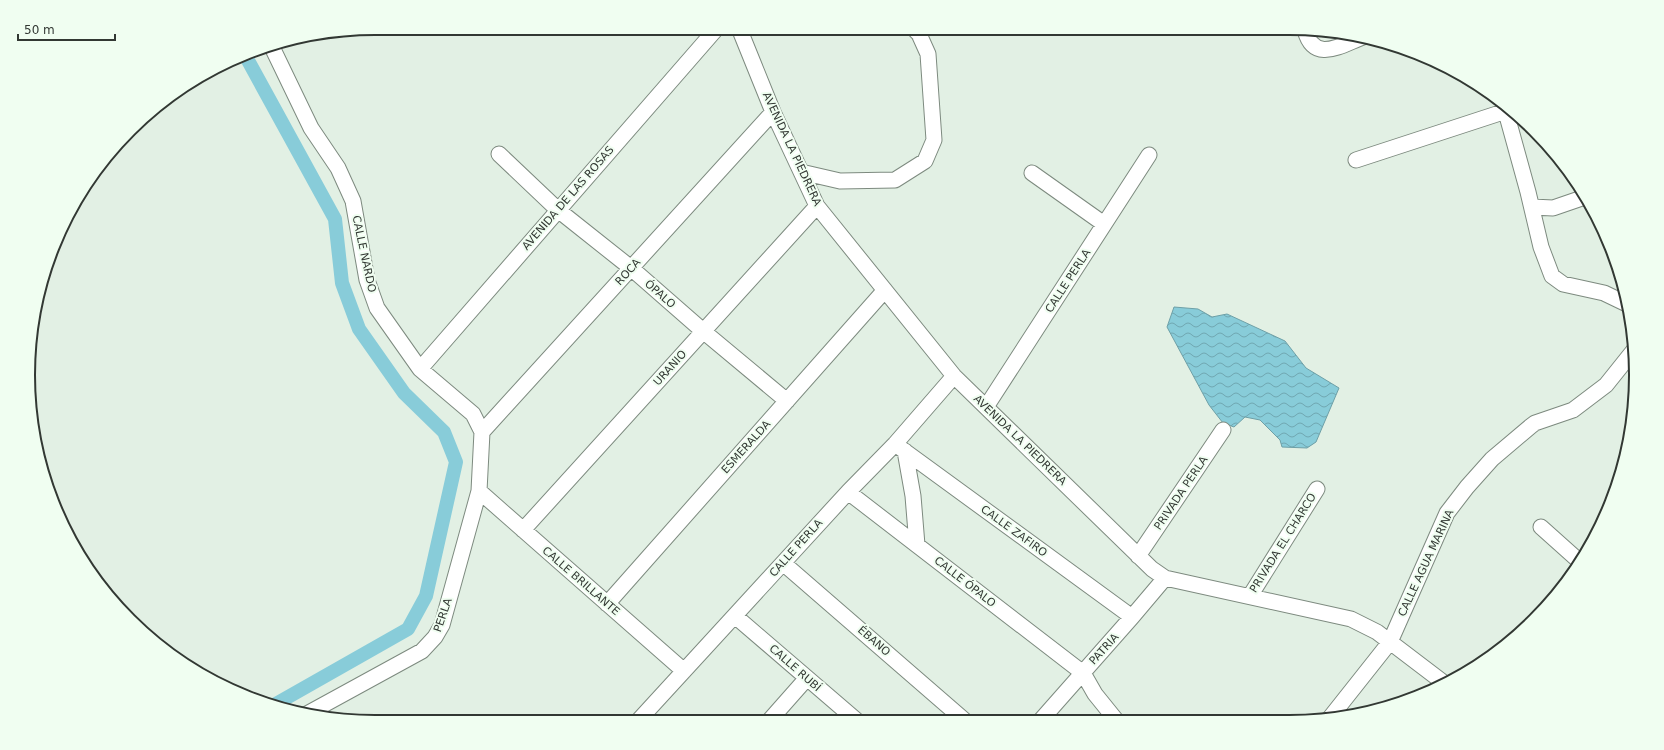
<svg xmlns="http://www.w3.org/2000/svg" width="1664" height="750" viewBox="0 0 1664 750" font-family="'DejaVu Sans',sans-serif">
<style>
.water{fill:url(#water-waves);stroke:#6ea0a7}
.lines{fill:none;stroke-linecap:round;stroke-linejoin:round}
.canal{stroke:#88ccd9;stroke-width:14}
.minor-casing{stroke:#7d8a7f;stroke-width:17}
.minor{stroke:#fff;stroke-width:15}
.labels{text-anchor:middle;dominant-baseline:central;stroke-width:4;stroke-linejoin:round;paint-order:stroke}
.street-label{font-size:11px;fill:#323833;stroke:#f0fef1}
.rim{fill:none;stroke:#323833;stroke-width:2}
</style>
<defs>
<pattern id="water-waves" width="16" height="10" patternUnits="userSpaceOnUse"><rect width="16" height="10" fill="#88ccd9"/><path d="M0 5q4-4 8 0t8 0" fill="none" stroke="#70a7b1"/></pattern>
</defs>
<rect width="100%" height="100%" fill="#e2f0e4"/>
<!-- water -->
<path class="water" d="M1174 307 1198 309 1212 317 1227 314 1285 341 1306 368 1339 388 1316 442 1307 448 1282 447 1280 440 1260 420 1245 417 1234 427 1223 423 1209 405 1167 327Z"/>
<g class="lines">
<!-- canal -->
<path class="canal" d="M245 55 335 219 342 283 359 329 404 393 444 432 456 462 426 596 408 629 274 705"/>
<!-- minor casing -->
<g class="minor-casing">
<path id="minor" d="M739 28 773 112 817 206 954 376 1152 569 1165 578 1351 619 1377 632 1444 683
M1305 30C1314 64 1341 45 1363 37
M271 45 311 128 338 168 353 201 367 280 377 308 420 369 473 414 482 432 479 491 442 625 435 637 422 651 305 715
M1504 105 1528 192 1541 247 1552 276 1563 284 1604 293 1629 305
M499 154 558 210 631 268 703 331 787 401
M1356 160 1506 111
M801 172 840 181 895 180 925 161 934 140 928 54 919 34 913 28
M1032 173 1104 224
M1532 207 1553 208 1585 197
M420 369 717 28
M986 407 1149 155
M482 432 773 112
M895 444 1132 617
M905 451 913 496 917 545
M479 491 684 671
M848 492 1083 673 1095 694 1116 720
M1541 527 1579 561
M523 530 817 206
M1138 556 1223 430
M783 563 964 720
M1250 596 1317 489
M607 604 885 290
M735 616 856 720
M1329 719 1390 642 1447 513 1467 487 1492 459 1531 426 1535 423 1573 410 1606 385 1634 350
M1041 720 1132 617 1165 578
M638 721 848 492 895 444 954 376
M769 721 807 678"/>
</g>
<!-- minor -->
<use href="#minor" class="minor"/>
</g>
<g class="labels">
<!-- street labels -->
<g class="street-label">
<text transform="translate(792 149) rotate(65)">AVENIDA LA PIEDRERA</text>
<text transform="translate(568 198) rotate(-49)">AVENIDA DE LAS ROSAS</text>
<text transform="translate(364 254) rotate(78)">CALLE NARDO</text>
<text transform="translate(628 272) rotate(-48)">ROCA</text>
<text transform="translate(1068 281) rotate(-57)">CALLE PERLA</text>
<text transform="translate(660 294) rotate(41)">ÓPALO</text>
<text transform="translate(670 368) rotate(-48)">URANIO</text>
<text transform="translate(1020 440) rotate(44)">AVENIDA LA PIEDRERA</text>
<text transform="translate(746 447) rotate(-48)">ESMERALDA</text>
<text transform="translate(1181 493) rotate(-56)">PRIVADA PERLA</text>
<text transform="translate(1014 531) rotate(36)">CALLE ZAFIRO</text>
<text transform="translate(1283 543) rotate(-58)">PRIVADA EL CHARCO</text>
<text transform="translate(796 548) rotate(-48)">CALLE PERLA</text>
<text transform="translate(1426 563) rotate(-65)">CALLE AGUA MARINA</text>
<text transform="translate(581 581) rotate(41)">CALLE BRILLANTE</text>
<text transform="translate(965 582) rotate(38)">CALLE ÓPALO</text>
<text transform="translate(443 615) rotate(-71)">PERLA</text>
<text transform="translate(874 641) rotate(41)">ÉBANO</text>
<text transform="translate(1104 649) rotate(-48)">PATRIA</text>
<text transform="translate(795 668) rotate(41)">CALLE RUBÍ</text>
</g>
</g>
<!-- crop -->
<path d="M0 0H1664V750H0ZM375 35H1289A340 340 0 0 1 1629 375V375A340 340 0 0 1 1289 715H375A340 340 0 0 1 35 375V375A340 340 0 0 1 375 35Z" fill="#f0fef1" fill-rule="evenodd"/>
<path class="rim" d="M375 35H1289A340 340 0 0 1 1629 375V375A340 340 0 0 1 1289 715H375A340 340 0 0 1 35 375V375A340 340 0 0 1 375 35Z"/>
<!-- scale -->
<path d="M18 34v6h97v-6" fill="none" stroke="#323833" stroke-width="2"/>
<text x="24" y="34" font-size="12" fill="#323833" stroke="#f0fef1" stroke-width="3" paint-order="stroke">50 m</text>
</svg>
